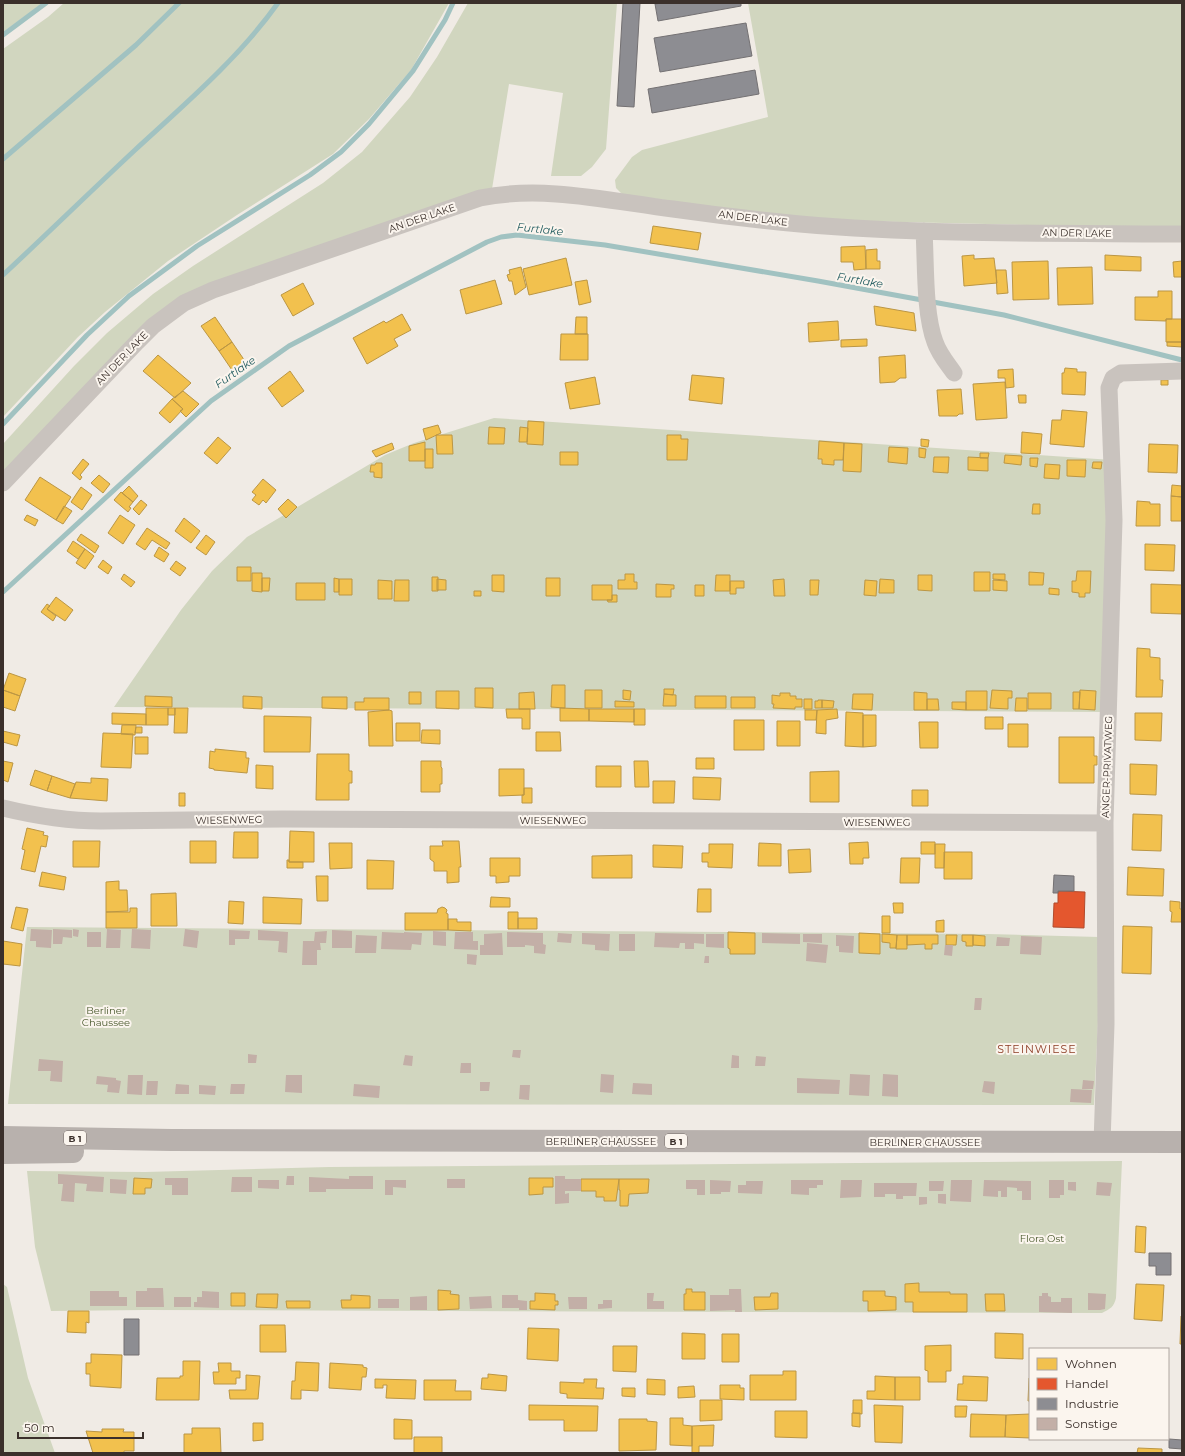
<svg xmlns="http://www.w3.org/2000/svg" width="1185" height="1456" viewBox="0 0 1185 1456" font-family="Montserrat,sans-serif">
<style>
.green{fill:#d1d6bf}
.homes{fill:#f2c14e;stroke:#bb9644}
.shops{fill:#e4572e;stroke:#b14b2d}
.industry{fill:#8d8d92;stroke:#747173}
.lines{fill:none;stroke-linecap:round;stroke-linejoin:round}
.stream{stroke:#a1c2c1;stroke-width:5}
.building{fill:#c3afa7}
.street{stroke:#c9c3be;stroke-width:17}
.primary{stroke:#b8b1ad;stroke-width:22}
.labels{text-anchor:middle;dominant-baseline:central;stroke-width:4;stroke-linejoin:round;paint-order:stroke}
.shield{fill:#fbf5ee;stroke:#756b66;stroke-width:1}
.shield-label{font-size:9px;font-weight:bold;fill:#3b302b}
.street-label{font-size:10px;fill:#3b302b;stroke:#fbf5ee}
.park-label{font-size:10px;fill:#4a5a2e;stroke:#fbf5ee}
.water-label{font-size:11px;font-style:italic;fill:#1f5a5e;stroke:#fbf5ee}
.neighbourhood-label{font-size:11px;letter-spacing:1px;fill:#8c3b22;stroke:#fbf5ee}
</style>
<rect width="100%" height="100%" fill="#f0ebe5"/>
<!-- green -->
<path class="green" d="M3 3H43L3 32Z
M64 3H449L411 70 369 119 333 154 237 215 168 261 105 312 78 337 3 417V49L48 17Z
M468 3H617L606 149 592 167 581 176H551L563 93 509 84 492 189 203 287 3 476V444L74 366 107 333 153 294 193 266 323 183 362 152 410 97 437 57Z
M748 3H1182V227H1109L859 221 791 218 622 194 616 188 615 180 632 157 642 150 768 117Z
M494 418 1112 460 1108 712 114 707 181 610 212 571 247 537 385 455 414 443Z
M27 927 987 934 1099 937 1098 1022 1094 1105 8 1104Z
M1122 1161 1116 1298C1114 1307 1110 1309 1102 1313L144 1310 51 1311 35 1247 27 1171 145 1172 329 1167Z
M3 1284 7 1287 28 1378 55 1453H3Z"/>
<!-- homes -->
<path class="homes" d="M653 226 701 233 698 250 650 243Z
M865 246 866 269 854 270 853 262H841V247Z
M877 249V261H880V269H866V250Z
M974 255V259L994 258 997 283 964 286 962 256Z
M1105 255 1141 257V271L1105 270Z
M566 258 572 285 529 295 523 269Z
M1048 261 1049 299 1013 300 1012 262Z
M1182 261V277H1174L1173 262Z
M521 267 526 287 515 295 512 281H509L507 275 510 274 509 270Z
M1092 267 1093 304 1058 305 1057 268Z
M996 270H1006L1008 293 997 294Z
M495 280 502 304 466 314 460 290Z
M587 280 591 302 579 305 575 282Z
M303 283 314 304 293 316 281 295Z
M1158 291H1172V319H1166V321L1135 320V297H1158Z
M874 306 914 313 916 331 876 325Z
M402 314 411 330 394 339 398 346 367 364 353 338 384 321 386 323Z
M215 317 232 342 219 351 201 326Z
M576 317H587V334H575Z
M1166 319H1182V342H1166Z
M838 321 839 340 809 342 808 323Z
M561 334H588V360H560Z
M867 339V346L841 347V340Z
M232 342 249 367 236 376 219 351Z
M1167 342H1182V347L1167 346Z
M158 355 191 383 175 398 143 371Z
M905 355 906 378H900L895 382 880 383 879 357Z
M1065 368 1077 369V372H1086L1085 395 1062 394V373H1064Z
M1013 369 1014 387 1006 388 1005 378H998V370Z
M290 371 304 391 282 407 268 388Z
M692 375 724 378 722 404 689 400Z
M595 377 600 404 570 409 565 383Z
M1161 380H1168V385H1161Z
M1005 382 1007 418 976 420 973 384Z
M961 389 963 414H959L957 416H939L937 390Z
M183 391 199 404 186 417 180 411 183 409 172 399Z
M1018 395H1026V403H1019Z
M172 399 183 409 170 423 159 413Z
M1062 410 1087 412 1084 447 1050 444 1052 420H1061Z
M528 421 544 422 543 445 527 444Z
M438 425 441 433 426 440 423 429Z
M489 427 505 428 504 444H488Z
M520 427 528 428 527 442H519Z
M1022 432 1042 434 1040 454 1021 453Z
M436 435H452L453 454H437Z
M667 435H681V439H688L687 460H667Z
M218 437 231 448 217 464 204 453Z
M921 439 929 440 928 447 921 446Z
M819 441 844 443 843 460H834V465L822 464V459H818Z
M425 442V461H409V446Z
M392 443 394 449 376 457 372 451Z
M844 443 862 444 861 472 843 471Z
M1149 444 1178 445 1177 473 1148 472Z
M889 447 908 448 907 464 888 462Z
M919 448 926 449 925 458 919 457Z
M425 449H433V468H425Z
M560 452H578V465H560Z
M980 453H989L988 458H980Z
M1005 455 1022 456 1021 465 1004 463Z
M934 457H949L948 473 933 472Z
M968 457 988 458V471L968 470Z
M1030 458H1038L1037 467 1030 466Z
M83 459 89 464 80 475 82 477 80 480 72 473Z
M1067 460H1086L1085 477 1067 476Z
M1093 462H1102L1101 469 1092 468Z
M376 463H382V478L374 477V472H370L371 465H375Z
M1045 464 1060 465 1059 479 1044 478Z
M99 475 110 484 103 493 91 483Z
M40 477 71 497 56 520 25 500Z
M263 479 276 490 266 503 263 500 259 505 252 500 256 495 252 492Z
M1172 485 1182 486V497L1171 496Z
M129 486 138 496 133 502 122 493Z
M81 487 92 495 82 510 71 502Z
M121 492 133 502 129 507 131 508 128 512 114 500Z
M1171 496 1182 497V521H1171Z
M288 499 297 507 286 518 278 509Z
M141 500 147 505 139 515 133 509Z
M1137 501 1150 502V504H1160V526H1136Z
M1033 504H1040V514H1032Z
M64 506 72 511 63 524 56 520Z
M27 515 38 520 35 526 24 520Z
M120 515 135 525 123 544 108 533Z
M184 518 200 531 191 543 175 531Z
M147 528 170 543 166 549 152 540 145 550 136 544Z
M81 534 99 546 95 553 77 540Z
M206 535 215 542 206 555 196 548Z
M73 541 85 549 78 559 67 551Z
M1145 544 1175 545 1174 571 1145 570Z
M159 547 169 554 164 562 154 556Z
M85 549 94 556 85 569 76 563Z
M103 560 112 567 108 574 98 567Z
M176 561 186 568 180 576 170 569Z
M237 567H251V581H237Z
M1077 571H1091L1090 593H1085V597H1079V593L1072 592V581H1076Z
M974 572H990V591H974Z
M1029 572 1044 573 1043 585H1029Z
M252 573H262V592L252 591Z
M124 574 135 582 131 587 121 579Z
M625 574H634V582H637V589H618V580H625Z
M993 574H1005V580L993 579Z
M492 575H504V592L492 591Z
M716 575H730V591H715Z
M918 575H932V591L918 590Z
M432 577H438V591H432Z
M262 578H270L269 591H262Z
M334 578 339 579V592H334Z
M546 578H560V596H546Z
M339 579H352V595H339Z
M437 579 446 580V590H437Z
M784 579 785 596H774L773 580Z
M880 579 894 580V593H879Z
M378 580 392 581V599H378Z
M395 580H409V601H394Z
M810 580H819L818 595H810Z
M865 580 877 581 876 596 864 595Z
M993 580 1007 581V591L993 590Z
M730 581H744V588H736V594H730Z
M296 583H325V600H296Z
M656 584 674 585V589H671V597H656Z
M1151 584 1182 585V614L1151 613Z
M592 585H612V600H592Z
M695 585H704V596H695Z
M1049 588 1059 589V595L1049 594Z
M474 591H481V596H474Z
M612 595H617V602H608L607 600H612Z
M56 597 73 610 65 621 47 609Z
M47 604 50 606 47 609 56 616 53 621 41 612Z
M1137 648 1150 649V657L1160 658V680H1163L1162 697H1136Z
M9 673 26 679 20 696 3 690Z
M552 685H565V708L551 707Z
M475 688H493V708L475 707Z
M664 689H674L673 695 664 694Z
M3 690 20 696 15 711 3 707Z
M585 690H602V708H585Z
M623 690 631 691 630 700 623 699Z
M992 690 1012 691V698H1008V709L990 708Z
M1080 690 1096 691 1095 710 1079 709Z
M436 691H459V709L436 708Z
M966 691H987V710H966Z
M409 692H421V704H409Z
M534 692 535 709H519V693Z
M914 692 927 693V710H914Z
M1073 692H1080L1079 709H1073Z
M780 693H790V696H796V699H802V707H795V709L773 708 774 704H772V695L780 696Z
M1028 693H1051V709H1028Z
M664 694 676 695V706H663Z
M853 694H873L872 710 852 709Z
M145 696 172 697V707L145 706Z
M243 696 262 697V709L243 708Z
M695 696H726V708H695Z
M322 697H347V709L322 708Z
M731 697H755V708H731Z
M364 698H389V710H355V702H364Z
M1016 698H1027V711H1015Z
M804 699H812V709H804Z
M927 699H938L939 710H927Z
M818 700H822V708H815V701H818Z
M822 700 834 701 833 708H822Z
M615 701 634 702V707H615Z
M952 702H966V710L952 709Z
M146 708H168V725H146Z
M168 708H175V715H168Z
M175 708H188L187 733H174Z
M560 708 589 709V721H560Z
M506 709H530V729H522V718H507Z
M589 709H634V722L589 721Z
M634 709H645V725H634Z
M837 709 838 718 826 720V734L816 733 817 710Z
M389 710 392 711 393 746H369L368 712Z
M805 710H817L816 720H805Z
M846 712 863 713V747L845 746Z
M112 713 146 714V725L112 724Z
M1135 713H1162L1161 741 1135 740Z
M863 715H876V746L863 747Z
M264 716 311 717 310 752H264Z
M985 717H1003V729H985Z
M734 720H764V750H734Z
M777 721H800V746H777Z
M919 722H938V748H920Z
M396 723H420V741H396Z
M1008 724H1028V747H1008Z
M122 725H136L135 735 121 734Z
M136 727H142V733H135Z
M422 730H440V744L421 743Z
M3 731 20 735 17 746 3 742Z
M536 732H560L561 751H536Z
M103 733 133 734 131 768 101 767Z
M135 737H148V754H135Z
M1059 737H1094V756H1097V765H1094V783H1059Z
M215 749 246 752V758H249L247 773 214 770V769L209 768 210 751 215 752Z
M317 754H349V771H352V783H349V800H316Z
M696 758H714V769H696Z
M3 761 13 763 8 782 3 780Z
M421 761H441V767L442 768V784H440V792H421Z
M634 761H648L649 787H635Z
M1130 764 1157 765 1156 795 1130 794Z
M256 765 273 766V789L256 788Z
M596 766H621V787H596Z
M499 769H524V795L499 796Z
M35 770 52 776 47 791 30 785Z
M839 771V802H810V772Z
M52 776 75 784 70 798 47 791Z
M693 777 721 778 720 800 693 799Z
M91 778 108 779 107 801 70 798 76 782 91 783Z
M653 781H675L674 803H653Z
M524 788H532V803H522V795H524Z
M912 790H928V806H912Z
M179 793H185V806H179Z
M1133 814 1162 815 1161 851 1132 850Z
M27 828 44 832 43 835 48 836 46 847 41 846 35 872 21 869 25 850 22 849Z
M290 831 314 832V862H289Z
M234 832H258V858H233Z
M73 841H100L99 867H73Z
M190 841H216V863H190Z
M442 841H459L461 867H459V882L447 883V871H434V862L430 859V846H443Z
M868 842 869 858H863V864H850L849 843Z
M921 842H935V854H921Z
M329 843H352V868L330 869Z
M759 843 781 844V866H758Z
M709 844H733L732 868 708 867V862H702V853H709Z
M935 844H945L944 868H935Z
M653 845 683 846 682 868 653 867Z
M810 849 811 872 789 873 788 850Z
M944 852H972V879H944Z
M632 855V878H592V856Z
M490 858H520V876H509V882L496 883V876H490Z
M901 858H920L919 883H900Z
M287 860H289V862H303V868H287Z
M367 860 394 861 393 889H367Z
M1128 867 1164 869 1163 896 1127 895Z
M42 872 66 877 64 890 39 886Z
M316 876H328V901H317Z
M119 881V890H127L128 911 106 912V882Z
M698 889H711V912H697Z
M176 893 177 926H151V894Z
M263 897 302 899 301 924 263 923Z
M491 897 510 898V907H490Z
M229 901 244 902 243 924 228 923Z
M1170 901 1180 902V909H1182V922H1171L1172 912 1170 911Z
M893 903H903V913H894Z
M16 907 28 909 23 931 11 928Z
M442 907 445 908 447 910 446 913 448 914V930H405V913H437L438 909Z
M130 908H137V928H106V912H130Z
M508 912H518V929H508Z
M882 916H890V933H882Z
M518 918H537V929H518Z
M448 919H457V922H471V931L448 930Z
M944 920V932H936V921Z
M1123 926 1152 927 1151 974 1122 973Z
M728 932 755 933V954H730V949L728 948Z
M859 933 880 934V954L859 953Z
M882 934 897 935 896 948H890V943L882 942Z
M897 935H907V949H896Z
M907 935H938V944H932V949H925V944L907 945Z
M946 935H957L956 945H946Z
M962 935H973V946H966V942L962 941Z
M973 935 985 936V946L973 945Z
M3 941 22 944 20 966 3 964Z
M134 1178 152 1179 151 1188H145V1194H133Z
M529 1178H553V1187H543V1194L529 1195Z
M581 1179H619L616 1201H604V1197H596V1191H581Z
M619 1179H649L648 1193 629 1194 628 1206H620V1190H619Z
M1136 1226 1146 1227 1145 1253 1135 1252Z
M919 1283V1292H950V1294H967V1312H913V1302H905V1284Z
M1136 1284 1164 1285 1162 1321 1134 1319Z
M686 1289H692V1292H705V1310H684V1294H686Z
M438 1290 451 1291 450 1294 459 1295V1309L438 1310Z
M863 1291H885V1296L896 1297V1310L868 1311V1301H863Z
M231 1293H245V1306H231Z
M535 1293 555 1294V1301H558V1305H555V1310L530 1309V1301H535Z
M771 1293H778V1309L755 1310 754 1297H770Z
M257 1294H278L277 1308 256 1307Z
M985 1294H1004L1005 1311H986Z
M351 1295 370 1296V1308H342L341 1300H351Z
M286 1301H310V1308H287Z
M68 1311H89V1323L86 1322V1333L67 1332Z
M1181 1316H1182V1344H1180Z
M260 1325H285L286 1352H260Z
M528 1328 559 1329 558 1361 527 1359Z
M682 1333 705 1334V1359H682Z
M995 1333 1023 1334V1359L995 1358Z
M722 1334H739V1362H722Z
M951 1345V1371H946V1382H928V1371L925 1370V1346Z
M613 1346H637L636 1372 613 1371Z
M91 1354 122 1355 121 1388 90 1386V1374H86V1363H91Z
M183 1361H200L199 1400H156L157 1378H180V1376H183Z
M296 1362 319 1363 318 1391 301 1390V1399H291L292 1381H295Z
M218 1363H231V1371H240V1378H236V1384H214L213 1372H219Z
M330 1363 363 1365V1367L367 1368 366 1377H362L361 1390 329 1388Z
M783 1371H796V1400H750V1375H783Z
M488 1374 507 1376 506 1391 481 1389 482 1378H488Z
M246 1375 260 1376 258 1399H230L229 1390H246Z
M875 1376 895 1377V1400L867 1399V1391H875Z
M963 1376 988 1377 987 1401 957 1400 958 1384H963Z
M895 1377H920V1400H895Z
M1029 1378H1030V1401H1028Z
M375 1379 416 1380 415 1399 386 1398 387 1385H383V1388H375Z
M584 1379H597L596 1388H604L603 1399 567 1398V1394L560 1393V1382L584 1383Z
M647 1379 665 1380V1395L647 1394Z
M424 1380H456L455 1391H471V1400H424Z
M720 1385H740V1388H744V1400L720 1399Z
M694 1386 695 1397 678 1398V1387Z
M622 1388H635V1397L622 1396Z
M700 1400H722V1420L700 1421Z
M853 1400H862V1414L853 1413Z
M529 1405 598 1406 597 1431H564V1420H529Z
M874 1405 903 1406 902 1443 875 1442Z
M955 1406H967L966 1417H955Z
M775 1411H807V1438L775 1437Z
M852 1413H860V1427L852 1426Z
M971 1414 1006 1415 1005 1437H970Z
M1030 1414V1438L1005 1437 1006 1415Z
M670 1418H683V1425L692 1426V1446L670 1445Z
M394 1419 412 1420V1439H394Z
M619 1419H647V1421L657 1422 656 1450 619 1451Z
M253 1423H263V1440L253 1441Z
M714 1425 713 1446H699V1453H692V1426Z
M192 1428H220L221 1453H184V1434H192Z
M102 1429H124L123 1432H134V1451H124V1453H93L86 1431 102 1432Z
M414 1437H442V1453H414Z
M1138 1448 1162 1449V1453H1137Z"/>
<!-- shops -->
<path class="shops" d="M1058 891 1085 892 1084 928 1053 927 1054 903H1058Z"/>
<!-- industry -->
<path class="industry" d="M623 3H640L634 107 617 106Z
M662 3H741V6L658 21 655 4Z
M746 23 752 56 660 72 654 38Z
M755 70 759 94 652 113 648 89Z
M1054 875 1074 876V891H1058V893H1053Z
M1149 1253H1171V1275H1156V1266H1149Z
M124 1319H139V1355H124Z
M1169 1439 1182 1440V1449L1169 1448Z"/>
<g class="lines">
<!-- stream -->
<path class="stream" d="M3 35 46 3
M3 159 136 45 179 3
M3 275C47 234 91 191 135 150 185 104 238 59 278 3
M3 424 87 335 129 296 197 246 310 175 341 152 369 124 413 71 445 20 453 3
M3 592 211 401 289 346 487 242 501 237 517 235 605 245 818 281 1004 315 1182 360"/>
</g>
<!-- building -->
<path class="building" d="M31 929 52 930 51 948 36 947V941H30Z
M53 929 72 930V938L63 937 62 944H53Z
M73 929 79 930 78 937 73 936Z
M107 929 121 930 120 948H106Z
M132 929 151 930 150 949 131 948Z
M185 929 199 931 197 948 183 946Z
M229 930 250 931 249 939H235V945H229Z
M258 930 288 932 287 953 278 952 279 941 258 940Z
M332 930 352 931V948H332Z
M327 931 326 943H320L321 950H317V965H302L303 941H314L315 932Z
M433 931 446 932V946L433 945Z
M87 932H101V947H87Z
M382 932 404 933V932L422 933 421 945 412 944 411 950 381 949Z
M455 932H473V941H478V950L454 949Z
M507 932 543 933V944L546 945 545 954 534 953V946L525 945V947H507Z
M502 933 503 955H480V945H484V934Z
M558 933 572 934 571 943 557 942Z
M582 933 610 934 609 951 595 950V945L582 944Z
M655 933 704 934V944L694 943V949H685V943H680L679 948 654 947Z
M762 933 800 934V944L762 943Z
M619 934H635V951H619Z
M706 934H724V948L706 947Z
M803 934H822V943L803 942Z
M356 935 377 936 376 953H355Z
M836 935 854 936 853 953 839 952V946H836Z
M1021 936 1042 937 1041 955 1020 954Z
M997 937 1010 938 1009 946H996Z
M807 943 828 945 826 963 806 961Z
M945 945H953L952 956 944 955Z
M467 954 477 955 476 965 467 964Z
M705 956H709V963H704Z
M975 998H982L981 1010H974Z
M513 1050H521L520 1058 512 1057Z
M248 1054 257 1055 256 1063H248Z
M405 1055 413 1056 412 1066 403 1065Z
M732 1055 739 1056V1068H731Z
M756 1056 766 1057 765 1066H755Z
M39 1059 63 1061 62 1082 50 1081 51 1071H38Z
M461 1063H471V1073H460Z
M601 1074 614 1075 613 1093 600 1092Z
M850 1074 870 1075 869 1096 849 1095Z
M883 1074 898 1075V1097L882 1096Z
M128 1075H143L142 1095 127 1094Z
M286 1075H302V1093L285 1092Z
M97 1076 116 1078V1080L121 1081 119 1093 107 1092 108 1085 96 1084Z
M797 1078 840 1080 839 1094 797 1093Z
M1083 1080 1094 1081 1093 1089H1082Z
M147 1081H158L157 1095H146Z
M984 1081 995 1082 994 1094 982 1092Z
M480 1082H490L489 1091H480Z
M633 1083 652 1084V1095L632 1094Z
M176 1084 189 1085V1094H175Z
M231 1084H245L244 1094H230Z
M354 1084 380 1086 379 1098 353 1096Z
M199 1085 216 1086 215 1095 199 1094Z
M520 1085H530L529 1100 519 1099Z
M1071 1089 1092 1090 1091 1103 1070 1102Z
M58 1174 104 1177 103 1192 86 1191 87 1184 75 1183 74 1202 61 1201 63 1184H58Z
M287 1176H294V1185H286Z
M349 1176H373V1189H326V1192H309V1177L349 1179Z
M555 1176H565V1179H581V1191H565V1194L569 1193V1203L555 1204Z
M232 1177H252V1192H231Z
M165 1178H188V1195H172V1185H165Z
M110 1179 127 1180 126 1194 110 1193Z
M447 1179H465V1188H447Z
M258 1180H279V1189L258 1188Z
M385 1180H406V1188L393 1187V1195H385Z
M686 1180H705V1195H697V1189H686Z
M710 1180 731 1181 730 1192H721V1194H710Z
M791 1180H823V1185H817V1188H809V1195L791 1194Z
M841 1180H862L861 1197 840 1198Z
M951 1180H972L971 1202 950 1201Z
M984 1180 1031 1181V1200H1022V1191H1017V1188L1007 1187V1197H1001V1191H998V1197L983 1196Z
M1049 1180H1064V1195H1060V1198H1049Z
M746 1181H763L762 1194 738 1193V1185H746Z
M929 1181H944L943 1191H929Z
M1068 1182H1076V1191L1068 1190Z
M1097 1182 1112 1183 1110 1196 1096 1195Z
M874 1183H917L916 1196H903V1199H896V1194H885V1197H874Z
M938 1194H946V1204L938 1203Z
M919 1197H927V1204L919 1205Z
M147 1288H163L164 1307H136V1291H147Z
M729 1289H741L742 1312H735V1310L710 1311V1295H729Z
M90 1291H119V1297H127V1306H90Z
M202 1291 219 1292V1308L194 1307V1302H197V1297H202Z
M647 1293H654L653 1301H664V1309H647Z
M1042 1293H1048V1296L1051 1297V1302H1061V1298H1072V1313L1039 1312V1296H1042Z
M1088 1293 1106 1294 1105 1309 1100 1310H1088Z
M502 1295H518V1300L527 1301V1310H519V1308H502Z
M427 1296V1310H410V1297Z
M491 1296 492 1308 470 1309 469 1297Z
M174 1297H191V1307H174Z
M568 1297H587V1309H569Z
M378 1299H399V1308H378Z
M603 1300H612V1308L598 1309V1304H603Z"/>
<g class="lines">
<!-- street -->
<path class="street" d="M924 231C926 263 924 313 935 342 939 354 947 363 954 373
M3 483 137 342 153 326 184 303 213 290 480 198C543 185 610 201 673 209 715 215 758 220 800 224 927 235 1055 233 1182 234
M3 808C36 816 67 821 101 821L283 819 1105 823
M1102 1143 1106 1024 1105 823 1114 520 1109 388 1113 378 1121 373 1182 371"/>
<!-- primary -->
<path class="primary" d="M3 1137 171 1140 1182 1142
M3 1153 73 1152"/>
</g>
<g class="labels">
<!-- shield labels -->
<g class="shield">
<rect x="64" y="1131" width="22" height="14" rx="3"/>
<rect x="665" y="1134" width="22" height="14" rx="3"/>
</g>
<g class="shield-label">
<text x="75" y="1138">B 1</text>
<text x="676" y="1141">B 1</text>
</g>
<!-- street labels -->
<g class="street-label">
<text transform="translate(422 218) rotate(-19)">AN DER LAKE</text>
<text transform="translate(753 218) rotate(7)">AN DER LAKE</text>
<text transform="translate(1077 233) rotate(1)">AN DER LAKE</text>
<text transform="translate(122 358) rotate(-46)">AN DER LAKE</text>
<text transform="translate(1107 767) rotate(-88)">ANGER-PRIVATWEG</text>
<text transform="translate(229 820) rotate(-1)">WIESENWEG</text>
<text x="553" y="820">WIESENWEG</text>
<text x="877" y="822">WIESENWEG</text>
<text x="601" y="1141">BERLINER CHAUSSEE</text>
<text x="925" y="1142">BERLINER CHAUSSEE</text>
</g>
<!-- park labels -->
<g class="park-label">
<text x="106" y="1010">Berliner<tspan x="106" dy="12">Chaussee</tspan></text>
<text x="1042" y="1238">Flora Ost</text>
</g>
<!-- water labels -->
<g class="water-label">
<text transform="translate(540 229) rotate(6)">Furtlake</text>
<text transform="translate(860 280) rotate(10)">Furtlake</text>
<text transform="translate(235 372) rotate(-35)">Furtlake</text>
</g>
<!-- neighbourhood labels -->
<g class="neighbourhood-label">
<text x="1037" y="1049">STEINWIESE</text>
</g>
</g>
<!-- border -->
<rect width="1185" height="1456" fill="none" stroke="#3b302b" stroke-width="8"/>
<!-- legend -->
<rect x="1029" y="1348" width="140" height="92" fill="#fbf5ee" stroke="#aea6a0"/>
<rect x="1037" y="1358" width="20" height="12" fill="#f2c14e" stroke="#aea6a0"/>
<text x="1065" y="1368" font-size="12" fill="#3b302b">Wohnen</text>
<rect x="1037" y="1378" width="20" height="12" fill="#e4572e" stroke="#aea6a0"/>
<text x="1065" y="1388" font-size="12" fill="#3b302b">Handel</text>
<rect x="1037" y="1398" width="20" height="12" fill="#8d8d92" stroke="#aea6a0"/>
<text x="1065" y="1408" font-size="12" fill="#3b302b">Industrie</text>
<rect x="1037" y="1418" width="20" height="12" fill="#c3afa7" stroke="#aea6a0"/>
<text x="1065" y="1428" font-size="12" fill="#3b302b">Sonstige</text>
<!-- scale -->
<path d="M18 1432v6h125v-6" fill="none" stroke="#3b302b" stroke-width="2"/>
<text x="24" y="1432" font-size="12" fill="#3b302b" stroke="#fbf5ee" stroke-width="3" paint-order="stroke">50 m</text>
</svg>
